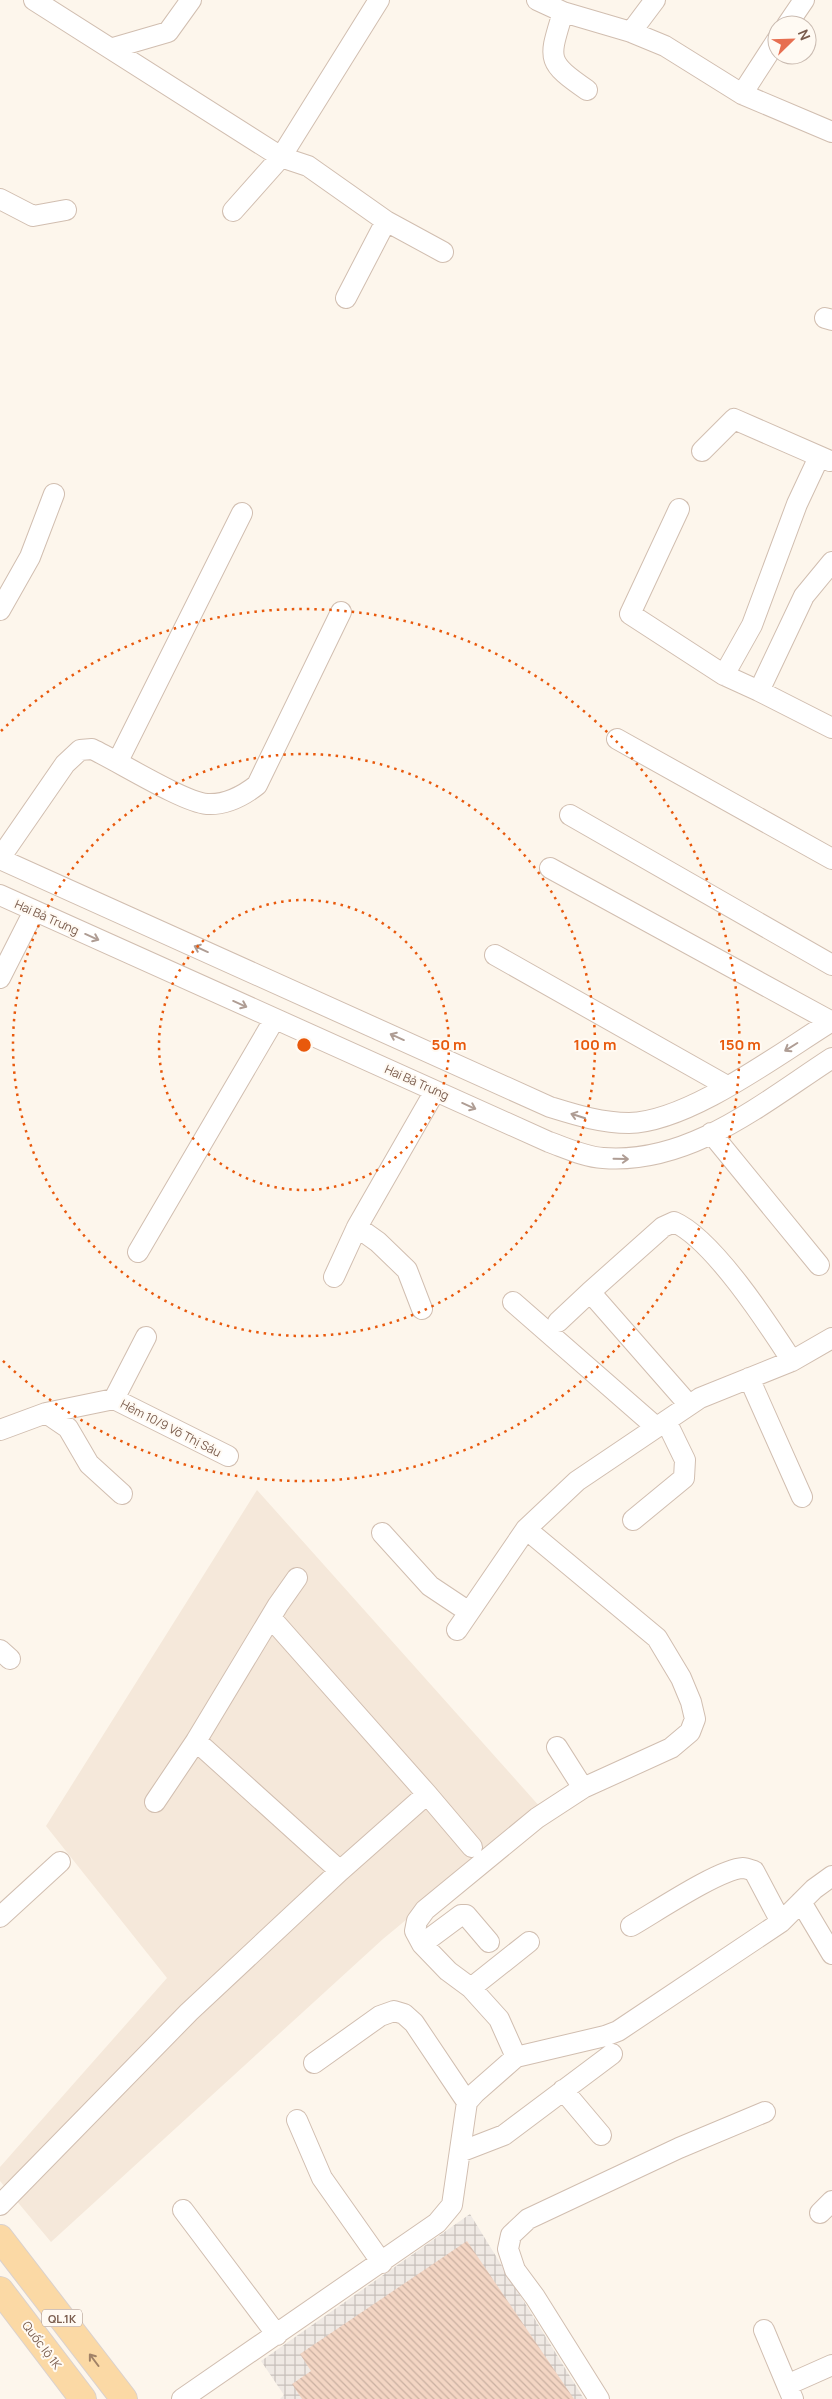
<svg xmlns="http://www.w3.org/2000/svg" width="832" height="2399" viewBox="0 0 832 2399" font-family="Manrope,sans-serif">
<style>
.residential{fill:#f5e8da}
.industrial{fill:url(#industrial-grid)}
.building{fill:url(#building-back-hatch)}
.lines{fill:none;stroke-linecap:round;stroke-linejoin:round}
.minor-casing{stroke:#d1beb0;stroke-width:22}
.major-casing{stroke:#dad1cd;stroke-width:28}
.minor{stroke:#fff;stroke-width:20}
.major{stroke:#fbd9a5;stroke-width:26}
.oneway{stroke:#af9d94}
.oneway2{stroke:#a18267}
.ring{fill:none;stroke:#e8590c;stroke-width:2.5;stroke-dasharray:2.5 5}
.labels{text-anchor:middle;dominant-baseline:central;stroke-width:4;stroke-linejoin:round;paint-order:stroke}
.shield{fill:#fffaf3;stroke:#a28b7f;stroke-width:1}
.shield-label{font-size:11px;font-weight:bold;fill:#7a5c4d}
.street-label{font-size:12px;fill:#7a5c4d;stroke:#fffaf3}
.centre{fill:#e8590c;stroke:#fffaf3;stroke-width:2.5}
.ring-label{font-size:15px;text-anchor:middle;font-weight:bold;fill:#e8590c;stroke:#fffaf3;stroke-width:4;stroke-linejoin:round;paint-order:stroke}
</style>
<defs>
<pattern id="industrial-grid" width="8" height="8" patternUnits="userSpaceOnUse" patternTransform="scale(1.25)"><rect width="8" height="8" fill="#efe9e4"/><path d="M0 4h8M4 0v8" fill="none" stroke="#c7c0bb"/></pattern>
<pattern id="building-back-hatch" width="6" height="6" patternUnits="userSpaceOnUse" patternTransform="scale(1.25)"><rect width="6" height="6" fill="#f3d5c3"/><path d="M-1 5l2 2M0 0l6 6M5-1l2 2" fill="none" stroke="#cab0a1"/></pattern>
</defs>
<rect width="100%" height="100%" fill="#fdf6ec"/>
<!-- residential -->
<path class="residential" d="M257 1490 541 1808 383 1939 51 2242 0 2181V2167L167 1978 46 1826Z"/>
<!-- industrial -->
<path class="industrial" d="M470 2214 584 2399H280L284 2395 261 2361Z"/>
<!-- building -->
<path class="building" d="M467 2241 574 2399H302L292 2384 311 2371 300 2354Z"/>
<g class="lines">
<!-- minor casing -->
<g class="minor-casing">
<path id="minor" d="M34 0 281 157 308 166 386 221 346 298
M537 0 563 12 631 32 665 46 742 94 832 132
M563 12C549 59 545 61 587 90
M787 25 804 0
M631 32 655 0
M113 48 168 32 191 0
M742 94 777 40
M0 199 33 216 66 210
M233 211 281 157 379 0
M386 221 443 252
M825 318 832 320
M702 451 734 419 830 461
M679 509 630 614 724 675
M832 562 804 596 759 691 832 728
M0 610 30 557 54 494
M759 691 724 675 752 625 797 504 819 457
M617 739 832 859
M118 761 242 513
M570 815 832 965
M0 858 65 764 80 750 92 749C118 761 183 802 207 804 225 805 243 796 257 785L341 612
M0 859 550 1107C576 1115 601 1123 629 1123 689 1122 780 1053 832 1021
M550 868 832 1022
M0 895 549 1142C566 1148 585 1157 603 1158 690 1165 764 1102 832 1058
M495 955 727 1086
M0 978 34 911
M711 1133 819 1265
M357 1227 378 1242 407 1270 422 1309
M138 1252 274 1020
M334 1277 357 1227 435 1091
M590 1292 663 1227 674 1222C713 1239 768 1324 792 1361
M513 1302 656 1427
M558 1322 590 1292 689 1405
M749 1378 802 1497
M114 1399 146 1337
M46 1413 68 1428 89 1464 122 1494
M0 1430 46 1413 114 1399 228 1456
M633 1520 684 1478 685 1460 666 1421
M382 1533 430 1586 469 1612
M271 1618 427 1794 472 1847
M457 1630 526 1529 577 1481 700 1398 792 1361 832 1338
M0 1650 10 1659
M196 1741 340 1871
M557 1747 583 1788
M155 1802 196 1741 278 1605 297 1578
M801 1902 832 1954
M0 1917 60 1862
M631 1926C654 1913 719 1869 743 1868 746 1868 751 1870 754 1871L781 1922
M422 1944 461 1915H466L489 1942
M471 1988 529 1942
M516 2057 499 2019 471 1988 448 1971 422 1944 415 1931 417 1921 425 1910 537 1818 583 1788 671 1748 690 1732 695 1719 691 1702 681 1678 657 1638 526 1529
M314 2063 380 2016 394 2011 404 2014 414 2023 467 2102
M563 2090 601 2135
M297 2120 322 2178 382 2263
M460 2152 504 2135 612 2054
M0 2205 189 2012 340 1871 427 1794
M183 2210 277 2335
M820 2213 832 2201
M764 2330 787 2385
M182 2399 437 2223 452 2205 467 2102 475 2093 516 2057 605 2036 618 2031 781 1922 814 1889 832 1876
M599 2399 535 2297 515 2270 508 2249 511 2235 528 2219 679 2148 765 2112
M793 2399 787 2385 832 2365"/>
</g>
<!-- major casing -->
<g class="major-casing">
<path id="major" d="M0 2238 124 2399
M0 2290 83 2399"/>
</g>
<!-- minor -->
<use href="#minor" class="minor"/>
<!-- major -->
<use href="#major" class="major"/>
</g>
<!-- one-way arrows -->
<defs><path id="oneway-shaft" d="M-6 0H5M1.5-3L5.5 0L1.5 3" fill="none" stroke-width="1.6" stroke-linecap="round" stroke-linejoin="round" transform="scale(1.25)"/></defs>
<g class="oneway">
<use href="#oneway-shaft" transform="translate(92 937) rotate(24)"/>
<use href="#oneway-shaft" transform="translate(201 949) rotate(-156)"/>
<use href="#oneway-shaft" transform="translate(240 1004) rotate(24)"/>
<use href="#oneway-shaft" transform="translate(397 1037) rotate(-156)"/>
<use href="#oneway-shaft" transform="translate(791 1047) rotate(148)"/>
<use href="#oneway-shaft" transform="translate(469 1106) rotate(24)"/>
<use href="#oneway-shaft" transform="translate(578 1116) rotate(-162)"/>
<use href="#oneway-shaft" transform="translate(621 1159) rotate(1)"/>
</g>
<use class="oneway2" href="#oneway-shaft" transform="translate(94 2360) rotate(-127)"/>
<!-- distance rings -->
<g class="ring">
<circle cx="304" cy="1045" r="145"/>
<circle cx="304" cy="1045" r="291"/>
<path d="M1 731A436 436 0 1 1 1 1359"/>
</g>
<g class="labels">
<!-- shield labels -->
<rect class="shield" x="42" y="2309.5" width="40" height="17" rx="4"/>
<g class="shield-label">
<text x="62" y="2318">QL.1K</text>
</g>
<!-- street labels -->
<g class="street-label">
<text transform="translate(47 917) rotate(24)">Hai Bà Trưng</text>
<text transform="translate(417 1082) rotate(24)">Hai Bà Trưng</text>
<text transform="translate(171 1428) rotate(27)">Hẻm 10/9 Võ Thị Sáu</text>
<text transform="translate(42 2345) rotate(53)">Quốc lộ 1K</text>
</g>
</g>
<circle cx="304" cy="1045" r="8" class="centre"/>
<g class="ring-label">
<text x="449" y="1050">50 m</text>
<text x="595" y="1050">100 m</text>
<text x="740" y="1050">150 m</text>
</g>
<!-- north arrow -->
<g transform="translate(792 40) rotate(67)"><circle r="24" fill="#fffaf3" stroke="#cabbb1"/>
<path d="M0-4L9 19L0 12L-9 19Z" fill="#e76f51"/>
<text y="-8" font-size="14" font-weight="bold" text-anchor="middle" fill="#7a5c4d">N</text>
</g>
</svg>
